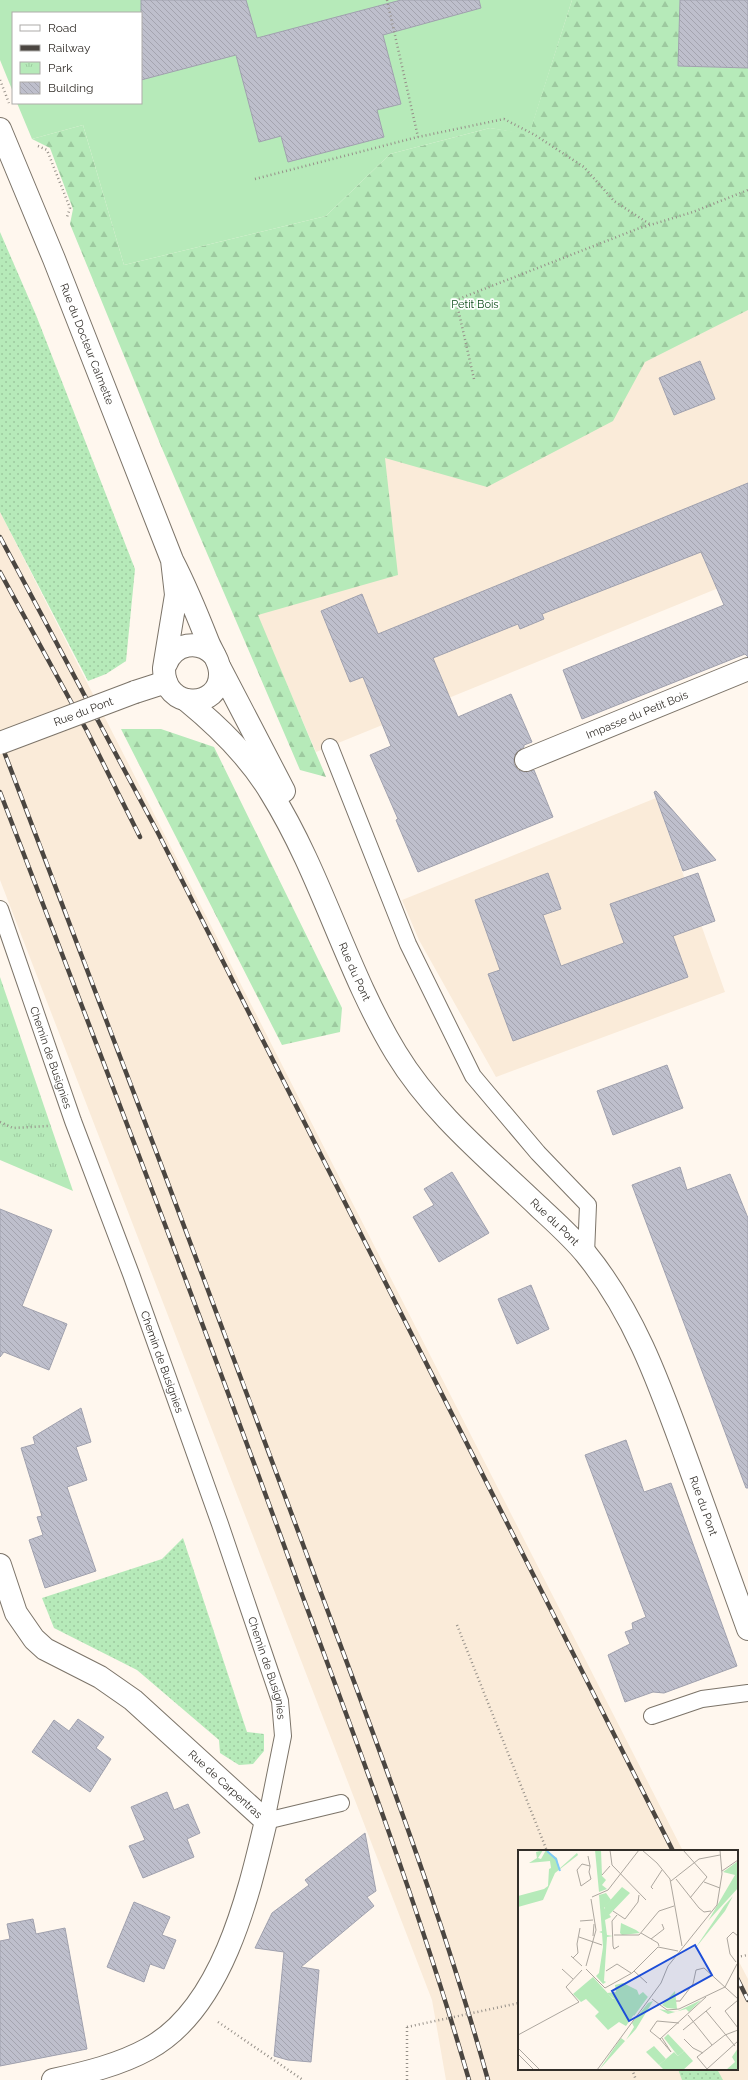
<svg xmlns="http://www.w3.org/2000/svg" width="748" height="2080" viewBox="0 0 748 2080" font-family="Raleway,sans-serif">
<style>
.built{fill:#faebd9}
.grass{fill:url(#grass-dots)}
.forest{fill:url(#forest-firs)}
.park{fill:url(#park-tufts)}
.pitch{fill:#b6eab9}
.building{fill:url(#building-back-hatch);stroke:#a0a1ae}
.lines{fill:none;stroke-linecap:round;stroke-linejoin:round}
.service-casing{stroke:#7c7469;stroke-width:18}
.minor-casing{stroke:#7c7469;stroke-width:24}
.tertiary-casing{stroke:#7c7469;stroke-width:24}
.path{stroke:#969089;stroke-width:2.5;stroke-dasharray:1 3;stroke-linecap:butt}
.service{stroke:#fff;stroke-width:16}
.minor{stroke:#fff;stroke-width:22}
.tertiary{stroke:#fff;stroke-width:22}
.rail-casing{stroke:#4b4641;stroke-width:4.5}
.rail{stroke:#fff;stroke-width:3;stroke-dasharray:9;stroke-linecap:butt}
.tertiary-bridge-casing{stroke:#7c7469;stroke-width:24;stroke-linecap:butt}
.path-bridge{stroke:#969089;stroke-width:2.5;stroke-dasharray:1 3;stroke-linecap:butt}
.tertiary-bridge{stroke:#fff;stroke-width:22}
.labels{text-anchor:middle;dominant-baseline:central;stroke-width:3.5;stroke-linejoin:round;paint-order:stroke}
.park-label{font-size:11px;fill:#0e4e1b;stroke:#fff}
.street-label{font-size:11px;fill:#322e29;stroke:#fff}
.inset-river{fill:none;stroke:#81caf8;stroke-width:2}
.inset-road{fill:none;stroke:#ada79f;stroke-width:1}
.view{fill:#1d4ed8;fill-opacity:0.15;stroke:#1d4ed8;stroke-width:2}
.inset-edge{fill:none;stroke:#322e29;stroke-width:2}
</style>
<defs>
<pattern id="grass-dots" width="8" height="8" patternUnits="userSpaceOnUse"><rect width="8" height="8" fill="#b6eab9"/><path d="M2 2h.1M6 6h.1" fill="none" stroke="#9dc99f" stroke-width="1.8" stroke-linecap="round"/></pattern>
<pattern id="forest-firs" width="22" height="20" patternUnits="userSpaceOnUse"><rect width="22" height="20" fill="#b6eab9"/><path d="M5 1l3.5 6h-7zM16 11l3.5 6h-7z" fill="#9dc99f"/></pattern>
<pattern id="park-tufts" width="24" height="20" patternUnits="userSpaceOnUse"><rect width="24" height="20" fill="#b6eab9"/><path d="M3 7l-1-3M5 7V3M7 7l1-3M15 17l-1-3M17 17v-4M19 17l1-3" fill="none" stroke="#9dc99f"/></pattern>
<pattern id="building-back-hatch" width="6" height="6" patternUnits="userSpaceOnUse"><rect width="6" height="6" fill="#bebfcc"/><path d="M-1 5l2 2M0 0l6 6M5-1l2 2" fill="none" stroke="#a4a4af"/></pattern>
</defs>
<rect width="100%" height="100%" fill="#fff7ee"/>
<!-- built -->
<path class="built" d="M748 302V576L316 752 257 615 180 408Z
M0 512 683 1851H519V2069H737V1958L748 1979V2080H446L432 2000 0 880Z
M656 798 725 992 496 1077 419 940 402 900Z"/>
<!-- grass -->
<path class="grass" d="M0 232 36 315 135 569 126 661 106 674 88 681 0 512Z
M183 1538 247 1732 264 1734V1751L253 1764 239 1765 220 1753 219 1740 137 1670 54 1628 42 1598 162 1559Z
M678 2069H717L723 2080H682Z"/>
<!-- forest -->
<path class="forest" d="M572 0H680L679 66 748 68V310L645 362 613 421 487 487 385 458 398 575 258 615 326 777 300 770 161 446 70 224 73 209 50 148 32 139 83 125 124 265 326 216 390 154 490 128 529 134Z
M121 729H161L214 747 342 1008 340 1032 282 1045Z"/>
<!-- park -->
<path class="park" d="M0 977 73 1191 0 1160Z"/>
<!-- pitch -->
<path class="pitch" d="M0 0H572L529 135 490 128 390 154 326 216 124 265 83 125 32 139 17 103H141V13H13V92L0 60Z"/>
<!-- building -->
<path class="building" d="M141 0H246L257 38 401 0H479L481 8 383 35 401 104 377 110 384 137 288 162 281 136 259 142 236 55 141 80Z
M680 0H748V68L678 66Z
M700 361 715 399 674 415 659 378Z
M748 483V657L745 654 582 719 563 670 724 605 701 552 542 614 544 619 520 629 518 624 433 658 458 717 511 694 532 742 524 745V747L516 753 514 759V764L518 770 524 772 534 770 553 817 418 872 396 820 398 819 370 755 391 746 363 677 350 682 321 611 362 594 378 634Z
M656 791 716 860 683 871 654 792Z
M548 873 561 909 543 915 561 966 624 943 610 904 698 873 715 921 673 936 688 977 513 1041 488 974 500 970 475 900Z
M667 1065 683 1108 613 1135 597 1091Z
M680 1167 687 1190 730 1174 748 1218V1488H746L632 1185Z
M452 1172 489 1233 439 1262 413 1217 434 1205 424 1189Z
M0 1209 52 1230 22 1306 67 1324 49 1370 4 1352 0 1357Z
M531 1285 549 1329 517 1344 498 1299Z
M81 1408 91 1442 76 1447 87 1480 67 1487 96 1571 45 1588 29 1540 43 1535 37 1517 42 1516 21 1448 35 1444 33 1437Z
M626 1440 644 1492 671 1483 737 1666 664 1693 653 1692 625 1702 608 1655 630 1644 625 1632 633 1629 632 1623 646 1617 585 1455Z
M78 1719 104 1737 96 1748 111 1759 90 1792 32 1752 54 1720 69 1731Z
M167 1792 174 1810 188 1804 194 1819 200 1833 187 1839 194 1857 143 1878 129 1846 145 1840 131 1807Z
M365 1833 376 1891 367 1897 374 1906 301 1967 319 1970 311 2062 288 2060 274 2056 284 1952 255 1948 272 1913 309 1885 305 1880Z
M134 1902 170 1917 162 1935 176 1940 164 1969 150 1964 144 1982 107 1967Z
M33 1919 36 1934 65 1928 87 2049 0 2066V1941L10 1939 7 1924Z"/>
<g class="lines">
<!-- service casing -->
<g class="service-casing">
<g id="service">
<path d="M330 747 408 944 473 1076 538 1153 588 1205 586 1254"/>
<path id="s1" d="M0 909 73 1121 131 1274 220 1524 280 1701 283 1736 266 1821 341 1803"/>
<path d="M652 1716 702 1699 748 1693"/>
</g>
</g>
<!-- minor casing -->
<g class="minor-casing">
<g id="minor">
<path id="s2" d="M526 760 748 669"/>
<path id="s3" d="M0 1565 16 1613 34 1639 45 1649 100 1677 133 1700 266 1821C248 1897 222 2009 148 2049 119 2065 85 2073 53 2080"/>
</g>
</g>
<!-- tertiary casing -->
<g class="tertiary-casing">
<g id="tertiary">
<path id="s4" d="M0 129 54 259 172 560C186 587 197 614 208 642 212 652 220 662 220 673 221 710 163 711 164 668L176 595 172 560"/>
<path d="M166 664C174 643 199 639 214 655"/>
<path d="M220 668 284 791"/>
<path d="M135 692 166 682"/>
<path id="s5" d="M186 700C219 727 249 756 271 793 322 875 346 971 396 1053 433 1114 489 1159 539 1207 555 1222 572 1237 586 1254 635 1314 660 1386 686 1457 707 1514 727 1572 748 1629"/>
</g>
</g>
<!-- path -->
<path class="path" d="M387 0 418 137
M0 80 9 103
M38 146 47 150 70 208 67 217
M255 179 418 137 504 119 535 135 584 167 614 201 651 225
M474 379 456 300 637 229 693 212 748 190
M0 1122 13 1128 48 1126
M457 1625 547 1851
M737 1957 748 1955
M218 2022 303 2080
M632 2069 636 2080
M407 2080V2027"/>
<!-- service -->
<use href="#service" class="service"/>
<!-- minor -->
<use href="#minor" class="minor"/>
<!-- tertiary -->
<use href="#tertiary" class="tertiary"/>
<!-- rail casing -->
<g class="rail-casing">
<path id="rail" d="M0 537 158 833 673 1851
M0 572 87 731 140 837
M0 741C102 1007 202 1272 301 1539 367 1718 437 1896 488 2080
M0 792C102 1058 204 1324 301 1592 361 1753 421 1914 469 2080
M737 1978 748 2000"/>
</g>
<!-- rail -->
<use href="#rail" class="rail"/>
<!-- tertiary-bridge casing -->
<g class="tertiary-bridge-casing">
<g id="tertiary-bridge">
<path id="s6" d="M0 743 135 692"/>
</g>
</g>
<!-- path-bridge -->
<path class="path-bridge" d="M407 2027 519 2003"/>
<!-- tertiary-bridge -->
<use href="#tertiary-bridge" class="tertiary-bridge"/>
</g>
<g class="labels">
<!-- park labels -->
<g class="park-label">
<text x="475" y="304">Petit Bois</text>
</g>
<!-- street labels -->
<g class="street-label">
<text stroke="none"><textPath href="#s4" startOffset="232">Rue du Docteur Calmette</textPath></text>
<text stroke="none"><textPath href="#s6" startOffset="89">Rue du Pont</textPath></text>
<text stroke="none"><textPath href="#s2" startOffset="120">Impasse du Petit Bois</textPath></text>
<text stroke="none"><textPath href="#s5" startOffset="324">Rue du Pont</textPath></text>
<text stroke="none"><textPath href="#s1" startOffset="157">Chemin de Busignies</textPath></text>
<text stroke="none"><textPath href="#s5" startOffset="648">Rue du Pont</textPath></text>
<text stroke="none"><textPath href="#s1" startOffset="481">Chemin de Busignies</textPath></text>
<text stroke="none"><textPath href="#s5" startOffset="972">Rue du Pont</textPath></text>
<text stroke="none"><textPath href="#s1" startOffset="805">Chemin de Busignies</textPath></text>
<text stroke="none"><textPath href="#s3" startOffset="324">Rue de Carpentras</textPath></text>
</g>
</g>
<!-- overview -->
<g transform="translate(518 1850)">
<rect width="220" height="220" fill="#fff7ee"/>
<path d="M25 0 20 8 23 9 28 0 39 8 41 19 59 3 60 5 37 23 25 50 0 57V46L26 39 30 36 31 19 33 18 32 11 11 13 19 8 18 2ZM220 11V38L190 71 217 25 205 22ZM104 37 112 43 91 65 86 61 87 56ZM215 46 207 61 176 100 206 56ZM183 150 171 162 168 159 150 164 141 159 158 162ZM135 151 118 179 108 190 116 177 114 173 130 153ZM150 184 166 201 160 206 146 188ZM103 188 107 191 81 220 90 207ZM136 196 148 209 141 215 128 202ZM220 198V220H208L217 212 214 207Z" fill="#b6eab9"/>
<path d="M105 133 119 140 121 145 125 142 130 147 135 140 116 166 105 148 96 149 89 143 98 142 97 135Z" fill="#b6eab9"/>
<path d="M166 201 175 211 165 220H146L141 215 156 202 160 206Z" fill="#b6eab9"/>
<path d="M77 0H83L84 26 88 30 84 35 89 39 81 42ZM88 43 93 50 86 58 93 67 87 70 89 85 95 86 89 87 86 131 88 132 85 134 78 126 81 123 85 97 84 83 81 82 84 81 81 45ZM103 73 118 80 122 83 104 85 102 83ZM157 141 159 159 149 158 144 155Z" fill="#b6eab9"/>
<path d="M75 127 95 149 104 146 119 160 108 176 101 172 90 180 77 166 81 162 68 149 63 152 55 144Z" fill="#b6eab9"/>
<path class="inset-river" d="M29 1 38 9 42 21"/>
<path class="inset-road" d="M92 0 94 15 128 50M124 0 139 13 152 29 164 96M165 0 189 27 172 48M70 6 72 16V17L71 22 73 29 63 36 59 20 64 14 72 16M204 21 220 10M84 25 92 16M158 29 181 58 186 62 193 61M153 31 181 9 202 5M186 32 202 38M135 39 133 37 144 20M74 47 90 40 121 0M95 61 107 69 120 52 121 45M99 65 94 71 95 96 96 99 101 96M62 71 75 70M123 83 140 93 141 96M96 85H121L141 61 156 56M75 86 76 74M61 87 84 95M133 89 146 79 144 74M53 106 64 116M55 108 60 103 59 94 62 78M218 112 212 104 209 88 215 82 220 86M68 116 78 80 73 49M44 119 55 129M68 119 87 138 114 123 140 97 160 101M88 121 99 114 113 123M116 121 129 133M134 149 149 160 161 159 207 137 219 114M220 150 207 161 220 178M158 151H162L175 134 178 120 186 118 220 149M188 161 217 196M170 165 194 195M165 180 193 157M220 180 207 185 179 207 189 219 220 191M0 185 61 152 48 137 64 120M142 189 188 147M142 189 132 181 139 171 161 173M142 189 153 202 144 188M166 189 175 198 185 203M0 198 22 220M0 204 16 220M79 220 143 133 150 116 199 55 204 24 202 0"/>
<path class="view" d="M177 95 194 125 111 171 94 141Z"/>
<rect width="220" height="220" class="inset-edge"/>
</g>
<!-- legend -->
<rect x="12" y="12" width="130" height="92" fill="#ffffff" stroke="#adaba9"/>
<rect x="20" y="25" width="20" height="6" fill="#ffffff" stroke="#adaba9"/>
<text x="48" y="32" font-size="12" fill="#322e29">Road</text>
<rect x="20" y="45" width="20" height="6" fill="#4b4641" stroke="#adaba9"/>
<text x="48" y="52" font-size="12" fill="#322e29">Railway</text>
<rect x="20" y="62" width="20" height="12" fill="url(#park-tufts)" stroke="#adaba9"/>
<text x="48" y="72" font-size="12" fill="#322e29">Park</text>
<rect x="20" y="82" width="20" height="12" fill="url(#building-back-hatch)" stroke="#adaba9"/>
<text x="48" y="92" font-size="12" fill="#322e29">Building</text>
</svg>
